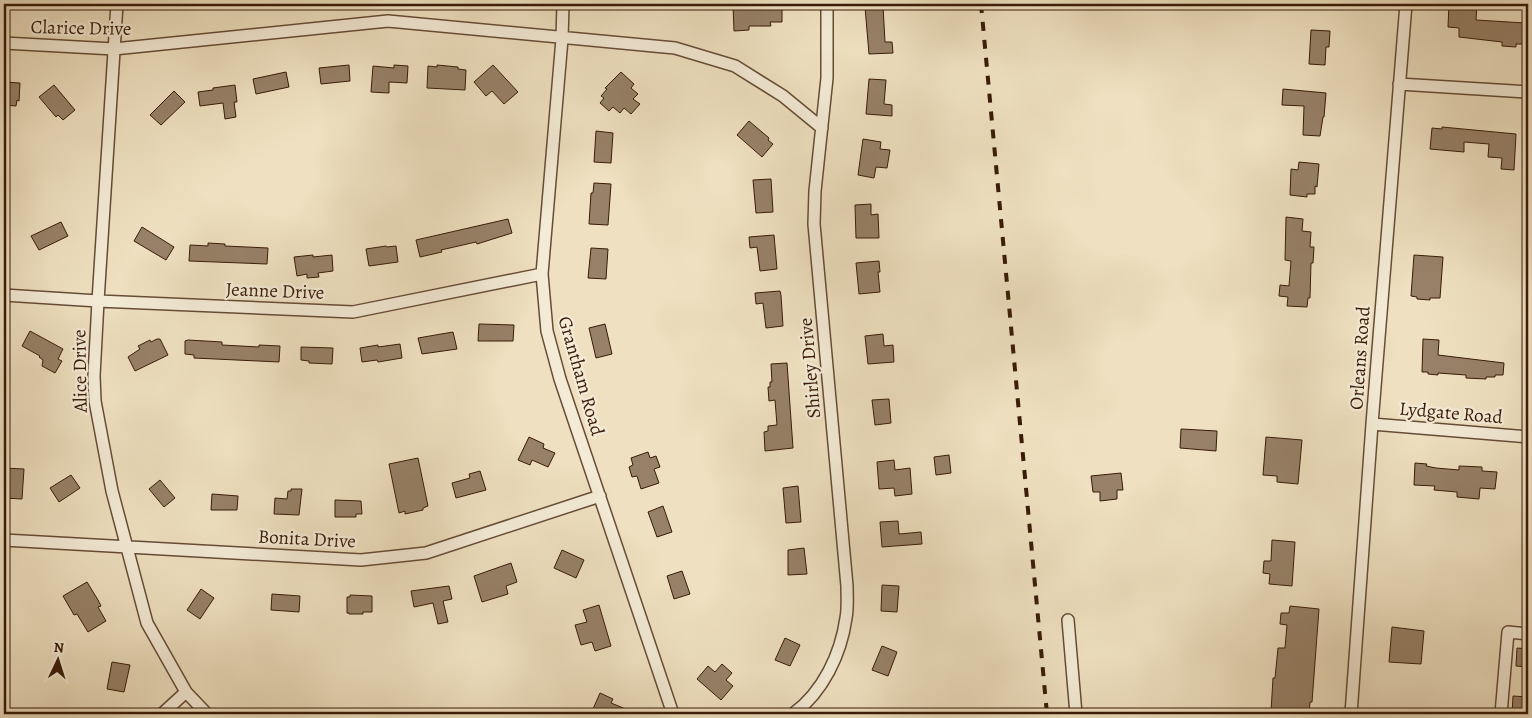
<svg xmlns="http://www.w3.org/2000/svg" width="1532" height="718" viewBox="0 0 1532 718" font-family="Alegreya,serif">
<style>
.building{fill:#978168;stroke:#391b08}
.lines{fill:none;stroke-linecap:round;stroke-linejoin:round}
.street-casing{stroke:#664c36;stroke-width:14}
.street{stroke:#f4ebd6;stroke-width:11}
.rail{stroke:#391b08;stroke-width:4;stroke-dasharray:9 9;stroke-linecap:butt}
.labels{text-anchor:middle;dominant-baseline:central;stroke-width:4.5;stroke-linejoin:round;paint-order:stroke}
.street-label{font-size:19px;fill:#391b08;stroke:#f4ebd6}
</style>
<rect width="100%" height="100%" fill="#eee0c0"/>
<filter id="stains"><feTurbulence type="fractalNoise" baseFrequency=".004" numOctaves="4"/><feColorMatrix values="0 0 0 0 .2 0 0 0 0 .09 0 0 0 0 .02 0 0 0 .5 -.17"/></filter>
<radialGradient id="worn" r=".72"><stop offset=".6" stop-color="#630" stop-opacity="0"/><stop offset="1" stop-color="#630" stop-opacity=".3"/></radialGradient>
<!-- building -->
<path class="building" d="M733 4H782V22H770L771 26H749V30L734 31Z
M1449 4H1477L1476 20 1525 23 1524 44H1516V47L1502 46V42L1459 37V28L1448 27Z
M883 6 885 42H892L893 53 869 54 865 7Z
M1311 30 1330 31 1329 47H1326L1325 65 1309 64Z
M349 65 350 81 321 84 319 68Z
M394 65 408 66 407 83 389 82V93L371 92 373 66 394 68Z
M437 65 458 67V69L466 70 465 90 427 88 428 66 437 67Z
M493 65 518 92 504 104 492 91 486 96 474 82Z
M286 72 289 87 256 94 253 79Z
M621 72 634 84 631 88 638 94 633 99 640 104 631 114 624 108 620 113 613 107 609 111 600 103 604 98 601 96 607 89 605 88Z
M869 79 886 80 884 104 892 105V116L866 114Z
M4 82 20 83 19 101 17 100 16 106 5 105Z
M54 85 75 110 63 120 58 115 56 117 39 97Z
M235 85 237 102H234L236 117 225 119 223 103 200 106 198 92 213 90V88Z
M1283 89 1326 93 1324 117H1323L1320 136 1303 135 1304 106 1282 105Z
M174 91 185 102 161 125 150 115Z
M749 121 769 138 768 140 773 144 762 157 737 135Z
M1442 127 1516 134 1514 170 1501 169 1502 158 1488 157 1489 144 1464 142V152L1430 149 1432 128 1442 129Z
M596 131 613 133 611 163 594 162Z
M863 139 881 142 880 149 890 150 887 168 876 167 874 178 858 175Z
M1299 162 1319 164 1317 187 1315 186V194H1307V197L1290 195 1291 169 1298 170Z
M771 179 773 212 756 213 753 180Z
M594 183 611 184 608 225 589 224 591 193H593Z
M871 204V215L878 214 879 238H856L855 205Z
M1286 217 1303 219 1302 231 1311 232 1310 247H1314L1313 263H1311L1310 298H1308L1307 307 1287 306 1288 297 1279 296 1280 285 1289 286 1291 261 1285 260Z
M508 219 512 233 477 244 476 242 441 250 442 252 420 257 416 240Z
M61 222 68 236 39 250 31 236Z
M142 227 174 247 166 260 134 241Z
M774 235 777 269 760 271 757 247 750 248 749 237Z
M208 243 225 244V246L268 248 267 264 189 261 190 245 208 246Z
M386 246 387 247 396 246 398 262 369 266 366 249Z
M591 248 608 249 606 279 588 278Z
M313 255V257L332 255 333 271 318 273 319 277 307 278V274L297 276 294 257Z
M1414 255 1443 257 1440 298H1430V300L1417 299V297L1411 296Z
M879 261 880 272H878L880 292 859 294 856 263Z
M780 291 781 295 783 326 766 328 763 303 756 304 755 293Z
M479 324 514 325 513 341H478Z
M605 324 612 354 596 358 589 328Z
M30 331 63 349 58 359 62 361 55 373 42 366 43 360 39 357 40 356 22 346Z
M453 332 457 349 422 354 418 338Z
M883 334 884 346 893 345 894 362 868 364 865 336Z
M157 339H160L168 355 135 371 128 357 140 349 138 346 150 340 151 342Z
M1423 339 1439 340 1438 355 1504 363 1503 375H1495V377H1486V379L1466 378V375L1438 373V375L1428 374V372H1422Z
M188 340 222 342V345L259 347V345L280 346 279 362 194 358V355L185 354V341Z
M400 344 402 358 378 362 377 360 362 362 360 348 378 345V347Z
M301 347 333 348 332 364 309 363V361L301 360Z
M787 363 793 448 765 451 764 432 768 431V426L777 425 775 400 769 401 768 387H770V382H772L771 364Z
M889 399 891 423 875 425 872 400Z
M1181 429 1217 431 1216 451 1180 448Z
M529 437 544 444 543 448 555 453 548 467 532 460 530 465 518 460Z
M1266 437 1302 440 1298 484 1277 482V476L1263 475Z
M648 452 650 458 656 456 660 467 654 469 659 483 641 489 637 476 632 477 629 467 633 465 631 458Z
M949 455 951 473 936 475 934 457Z
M418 458 428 506 423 508V510L405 514V511L399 513 389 464Z
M894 460 895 470 910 468 912 494 895 496 894 488 879 489 877 462Z
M1415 463 1427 464 1426 466 1436 468 1459 470V466L1482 467V471L1497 472 1495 489 1480 488 1479 499 1457 497V492L1434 490 1435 486 1414 485Z
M4 468 24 469 22 499 4 498Z
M480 471 486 490 456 498 452 483 470 478 469 474Z
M1121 473 1123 490H1117V499L1100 501V492H1093L1091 476Z
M71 475 80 488 59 502 50 488Z
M160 480 175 498 164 507 149 489Z
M798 486 801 522 786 523 783 488Z
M291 489H302L299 515 274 514 275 498 287 499 288 491H291Z
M212 494 238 496 237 510H211Z
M335 500 361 501 362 514H356V517H335Z
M663 506 672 532 657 537 648 512Z
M898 521 899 534 921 532 922 544 882 547 880 522Z
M1272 540 1295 542 1292 586 1269 584 1270 574 1263 573 1264 561H1271Z
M804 548 807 574 788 575V550Z
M562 550 584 560 576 578 554 568Z
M511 563 517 582 506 586 508 594 482 602 474 576Z
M682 571 690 594 674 599 667 576Z
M87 582 98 600 101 606 98 607 106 621 88 632 77 614 74 615 63 596Z
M882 585 899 586 897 612 881 611Z
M449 586 452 599 443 601 448 622 438 624 433 603 414 607 411 591Z
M201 589 214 598 200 619 187 610Z
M272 594 300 596 299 612 271 610Z
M350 595 372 596V612H363V614H349V613H347V597H350Z
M599 605 611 646 595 651 592 642 581 645 575 625 587 622 583 610Z
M1290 606 1319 609 1312 702H1310L1309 714H1273V712H1271L1273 678H1275L1278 648H1285L1287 625 1280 624 1281 613H1289Z
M1392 627 1424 631 1421 664 1389 662Z
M785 638 800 645 790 666 775 660Z
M882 646 897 652 888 676 872 670Z
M1517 648 1528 649V667L1516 666Z
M112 662 130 665 124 692 107 689Z
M722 664 732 673 726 680 733 686 721 700 697 679 708 666 715 672Z
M600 693 613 699 611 703 638 714H605L593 709Z
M1513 696 1528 697V714H1512Z"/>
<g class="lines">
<!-- street casing -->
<g class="street-casing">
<path id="street" d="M117 4 98 301 94 376 95 401 112 491 147 623 186 692 207 714
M563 4 562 39 542 274 547 331 560 379 673 714
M4 43 114 49 388 21 675 48 735 66 783 96 822 128
M1399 84 1528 92
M4 295 98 301 353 312 542 274
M1372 424 1528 437
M4 540 361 560 426 553 600 496
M1068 620 1076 714
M162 714 186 692
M793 714C823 692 841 654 846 618 848 608 847 597 847 586L814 224 815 191 827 78V4
M1351 714 1372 424 1406 4
M1501 714 1508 632 1528 634"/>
</g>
<!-- street -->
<use href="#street" class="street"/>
<!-- rail -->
<path class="rail" d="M981 4 1047 714"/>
</g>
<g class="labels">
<!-- street labels -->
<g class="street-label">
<text transform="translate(81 28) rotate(1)">Clarice Drive</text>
<text transform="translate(275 291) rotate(2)">Jeanne Drive</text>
<text transform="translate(1360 358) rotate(-86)">Orleans Road</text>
<text transform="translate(810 368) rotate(-95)">Shirley Drive</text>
<text transform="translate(80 371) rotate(-91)">Alice Drive</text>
<text transform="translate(581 376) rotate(74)">Grantham Road</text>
<text transform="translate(1451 413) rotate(5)">Lydgate Road</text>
<text transform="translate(307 539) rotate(3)">Bonita Drive</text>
</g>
</g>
<!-- margin -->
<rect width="1532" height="718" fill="none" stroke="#eee0c0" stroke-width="20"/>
<rect x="5" y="5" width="1522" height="708" fill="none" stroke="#391b08" stroke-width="2.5"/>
<rect x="10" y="10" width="1512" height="698" fill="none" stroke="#391b08"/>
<!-- north arrow -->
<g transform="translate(58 660) rotate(4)" stroke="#f4ebd6" stroke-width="4" paint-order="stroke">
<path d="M0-4L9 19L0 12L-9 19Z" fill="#391b08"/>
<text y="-8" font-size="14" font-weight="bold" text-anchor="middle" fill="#391b08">N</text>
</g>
<rect width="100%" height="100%" filter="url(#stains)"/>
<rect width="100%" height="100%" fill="url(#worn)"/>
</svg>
